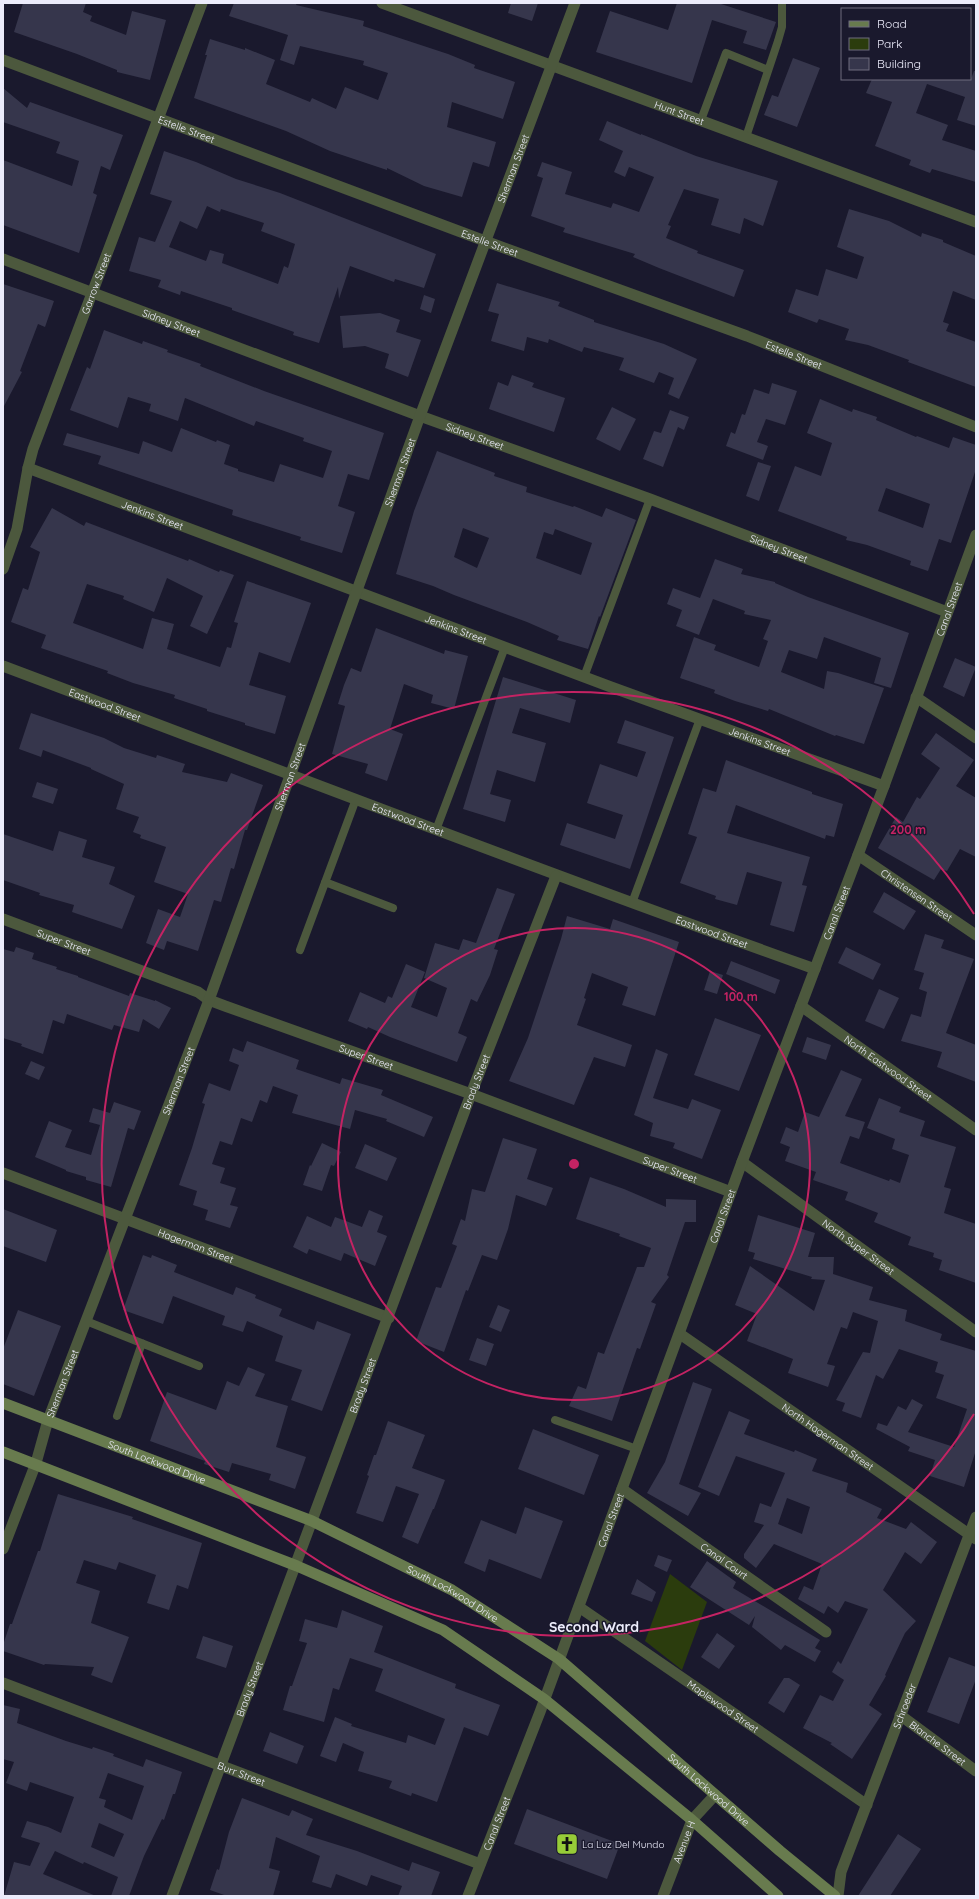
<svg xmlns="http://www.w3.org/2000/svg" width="979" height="1899" viewBox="0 0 979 1899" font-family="Quicksand,sans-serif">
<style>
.green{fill:#2b3c0d}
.building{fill:#36364c;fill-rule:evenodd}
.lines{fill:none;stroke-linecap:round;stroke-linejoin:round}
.service{stroke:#4c583d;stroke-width:8}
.minor{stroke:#4c583d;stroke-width:11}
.tertiary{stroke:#4c583d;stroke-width:11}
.secondary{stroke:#687b4e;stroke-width:11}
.ring{fill:none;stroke:#c42363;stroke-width:2}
.labels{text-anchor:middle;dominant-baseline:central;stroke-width:3;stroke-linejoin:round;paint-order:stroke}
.street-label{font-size:10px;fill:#ececfb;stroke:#1a192d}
.poi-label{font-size:10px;fill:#ececfb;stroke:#1a192d;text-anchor:start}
.district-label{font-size:14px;font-weight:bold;fill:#ececfb;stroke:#1a192d}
.centre{fill:#c42363;stroke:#1a192d;stroke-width:2}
.ring-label{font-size:12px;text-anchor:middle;font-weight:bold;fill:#c42363;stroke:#1a192d;stroke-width:3;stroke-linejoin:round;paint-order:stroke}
</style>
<rect width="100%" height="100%" fill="#1a192d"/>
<!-- green -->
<path class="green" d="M670 1574 707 1602 682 1670 645 1641Z"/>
<!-- building -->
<path class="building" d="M23 3H86L83 12 92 16 90 21 126 35 132 11 166 20 150 80 117 72V70L77 54 14 32Z
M234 3H297L296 5 364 21 363 26 448 54 475 65 474 68 515 82 503 119 452 102 447 127 496 142 489 167 473 162 462 197 424 186 387 168V170L330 151 286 131 194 98 207 55H205L210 39 245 50V48L275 60 266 84 310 102 312 98 336 109 345 87 378 100 388 73 363 65 364 61 300 46 294 65 280 60 288 35 229 16Z
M511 3H538L532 21 508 13Z
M677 3H718L776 22 766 50 743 43 747 31 712 20 692 83 596 52 610 11 668 30Z
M793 58 820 68 797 127 764 115 772 95 778 97Z
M974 71H976V126L957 120 965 97 927 84 916 113 948 125 942 140 976 151V182L932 169 930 173 909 165 911 160 875 146 892 102 866 93 872 79H971Z
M3 88 27 108 30 102 123 135 110 170 101 166 93 193 97 195 79 253 3 225V160L72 186 79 161 56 153 60 142 3 122Z
M607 121 641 135V134L696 156 778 181 763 226 744 218 740 234 711 225 719 199 684 189 668 225 671 226 666 238 698 251 697 253 744 270 734 297 659 268 633 257 635 254 563 232 565 228 531 216 543 178 537 176 542 162 572 172 565 194 611 208 613 203 639 212 654 177 629 167 625 177 614 172 623 151 599 140Z
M164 151 196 162 236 179 280 193 436 254 424 288 395 279 394 282 350 266 339 299 338 287 319 343 293 335 294 332 232 310V308L181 291 180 295 158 287 161 280 129 271 139 237 155 242 172 201 150 194ZM207 206 220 212 221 209 264 223 261 231 295 244 288 268 284 266 278 284 222 263 224 254 210 250 206 261 169 247 180 221 197 229Z
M849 209 889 221 921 237 922 233 943 240V242L976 256V300L953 291 943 322 949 324 946 331 976 342V387L908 362 909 360 868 345 845 340 849 329 819 319 817 323 788 312 796 289 818 296 826 269 857 279 864 257 837 247Z
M497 283 560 302 558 306 594 320V322L664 344 697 359 679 399 668 394 674 378 659 372 654 383 619 370 624 358 584 347 582 352 549 339 548 343 527 337 524 351 491 341 499 314 488 311Z
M3 284 54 301 45 327 38 324 20 371 22 372 3 408Z
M424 295 435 299 431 313 420 309Z
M380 313 400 320 396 332 421 340 408 377 385 368 389 354 365 346 343 348 340 316Z
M104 330 142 344 143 341 168 350 167 352 201 364 200 366 264 391 384 433 369 480 348 474 338 506 355 512 342 553 300 540 301 537 232 515 233 510 98 464 101 456 63 445 67 433 139 454 143 441 172 452 181 428 216 442 217 440 230 445 224 464 238 469V471L274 482 280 464 323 478 332 451 303 441 304 438 256 421 254 426 185 398 178 421 149 411 151 404 128 397 118 428 70 410 87 367 90 369Z
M512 375 534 383 532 387 565 398 554 432 489 409 498 382 508 386Z
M772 383 797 391 785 425 766 419 757 442 768 446 763 460 726 446 731 432 735 434 742 414 745 415 754 389 769 394Z
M820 399 852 412 853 409 877 417 876 420 916 437 917 436 949 448 953 437 976 445V469L951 543 939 539 928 571 910 565 911 561 867 545 846 540 847 537 778 511 795 466 821 476 832 443 807 433ZM886 488 930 504 923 528 878 511Z
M612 407 636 419 620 451 596 439Z
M670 410 689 417 684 430 678 427 663 467 643 459 654 431 661 433Z
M437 451 495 473 494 476 527 487 526 492 573 507 574 506 602 517 606 508 636 520 600 617 599 616 588 649 557 640 559 636 527 622 454 595 433 586 396 574 414 511ZM463 528 489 538 477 568 454 557ZM555 529 592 543 581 575 536 558 544 532 553 535Z
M758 462 771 466 759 501 746 496Z
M52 508 84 526 86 522 188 561 189 559 219 572 220 570 234 575 207 634 190 626 203 596 167 578 154 612 123 599 124 596 87 584 73 623 143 649 152 618 174 624 167 649 220 667 227 647 231 648 238 623 234 622 247 581 311 603 290 663 259 652 249 685 286 696 275 734 245 725V723L207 711V709L174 698 175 695 133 683 107 673 108 671 41 648 46 635 11 622 23 588 28 590 40 552 30 547Z
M715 559 743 569 741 574 775 582V583L808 597 909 633 891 688 874 683 881 658 824 637 817 659 789 650 781 672 824 689 827 671 838 673 884 688 864 744 836 735 835 736 769 709 768 711 735 701 714 693 715 690 680 678 694 637 716 645 714 650 759 667 768 641 763 639 771 620 744 614 745 611 713 599 699 635 676 626 682 610 667 604 673 588 700 598Z
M376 628 444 654 445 650 468 656 454 709 431 703 433 695 404 684 390 729 403 734 387 781 365 773 368 764 332 754 345 706 338 704 344 685 351 668 361 672Z
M955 658 976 667 964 697 943 687Z
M503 677 576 700 570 723 520 708 512 733 546 743 535 782 497 770 490 794 511 800 505 822 463 809Z
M31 713 104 738 124 748 156 758 157 755 185 764 182 772 227 782 231 773 263 785 247 830H245L234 869 231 868 221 902 214 900 198 951 167 941 164 950 146 943 158 909 180 917 188 894 154 882 166 847 140 838 141 835 133 832 139 817 116 809 124 784 91 769V768L43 750 41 757 19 749Z
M625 720 674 737 630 869 560 845 567 823 615 839 623 815 587 803 600 764 637 777 646 752 617 743Z
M936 733 974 760 956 786 976 798V857L960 849 947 871 941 869 934 880 878 848 896 817 903 822 917 797 920 799 940 768 921 754Z
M726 760 812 792V794L843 804 834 837 826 835 825 839 736 805 727 833 810 857 802 885 807 886 794 932 770 925 782 882 747 872 737 905 715 899 716 896 680 883 697 837 688 834 703 788 716 792Z
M37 782 58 789 53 804 32 797Z
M59 831 87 840 82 857 115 867 109 884 135 896 122 929 72 912 74 905 39 895 40 893 3 880V834L53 851Z
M497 888 515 894 494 949 498 950 490 975 477 1002 471 999 458 1033 467 1037 457 1062 390 1037 368 1027 367 1029 348 1021 360 992 385 1003 388 996 392 998 406 964 425 972 411 1007 437 1017 447 988 424 978 435 943 459 950 463 939 476 943Z
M884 892 916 911 904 930 873 912Z
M567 916 610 929 613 919 679 942 655 1016 622 1005 628 987 592 973 584 998 586 999 577 1025 632 1045 625 1067 594 1057 574 1105 509 1081 528 1038 561 939Z
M925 934 944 940 941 948 974 959 946 1033 976 1045V1082L937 1067 942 1052 901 1041 911 1014 921 1017 927 992 919 989 924 973 914 970Z
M16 947 34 953 32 959 57 967 56 969 78 976V977L129 996 130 993 155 1001V1000L171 1008 159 1029 143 1019 139 1032 114 1025 112 1030 67 1014 64 1024 53 1020 43 1054 21 1046 22 1044 3 1038V949L14 952Z
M846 947 881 964 873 980 838 963Z
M731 961 780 980 775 994 726 974Z
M710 971 723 975 717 994 704 990Z
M879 989 899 998 884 1029 865 1021Z
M715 1018 761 1035 739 1091 694 1075Z
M807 1037 831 1045 826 1060 802 1052Z
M247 1041 299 1060 296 1069 340 1084 342 1078 383 1090 381 1095 433 1117 424 1137 386 1121 387 1119 355 1110 350 1129 292 1113 298 1095 273 1086 267 1103 260 1100 252 1122 241 1118 232 1145 220 1141 212 1164 225 1168 220 1183 236 1188 230 1205 238 1207 230 1228 205 1220 208 1210 193 1205 197 1191 179 1185 192 1148 205 1104 202 1103 209 1083 230 1091 239 1065 229 1061 233 1048 243 1052Z
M656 1049 668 1054 653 1098 688 1109 692 1099 721 1110 702 1159 673 1148 675 1143 650 1136 653 1123 634 1115Z
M31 1061 45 1067 39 1080 25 1074Z
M841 1070 862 1079 845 1116 865 1122 859 1139 850 1136 840 1163 889 1181 890 1179 900 1183 909 1155 892 1149 895 1139 867 1128 879 1098 901 1107 899 1112 925 1121 920 1136 956 1147 944 1187 951 1189 944 1213 976 1224V1283L939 1270 942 1260 933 1257 934 1253 908 1245 911 1237 874 1222 878 1213 845 1200 848 1192 813 1180 816 1172 785 1161 790 1147 780 1143 786 1127 798 1132 805 1112 819 1117Z
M114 1102 141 1111 134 1130 128 1128 111 1187 86 1180V1177L66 1171V1170L35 1157 49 1121 72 1130 65 1147 91 1155 100 1125 89 1122 93 1108 110 1113Z
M503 1138 537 1149 527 1179 553 1188 546 1206 516 1195 508 1229 497 1260 482 1255 468 1291 466 1290 444 1352 416 1341 436 1287 441 1288 457 1246 452 1244 461 1219 465 1221 472 1189 485 1192Z
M322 1143 341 1152 334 1166 331 1165 322 1191 303 1185 310 1165 311 1166Z
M365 1144 397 1158 387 1181 355 1168Z
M590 1177 624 1189 666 1207V1199L696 1200V1222H685L667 1275 669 1277 651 1302 656 1304 640 1349 637 1348 612 1421 569 1406 578 1386 586 1389 598 1352 604 1354 637 1267H644L651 1248 619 1236 620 1234 576 1219Z
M3 1209 57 1230 46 1262 3 1246Z
M369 1210 383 1216 377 1232 387 1236 375 1266 344 1253 341 1261 309 1249 307 1254 293 1247 307 1216 331 1227 335 1217 362 1227Z
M758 1215 815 1233 808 1257H834L833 1274 873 1287 869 1300 907 1310 905 1321 942 1334 940 1340 976 1351V1450L964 1487 930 1476 935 1460 908 1451 910 1447 876 1429 878 1423 887 1426 898 1406 906 1410 912 1399 923 1405 908 1432 954 1447 967 1409 936 1398 944 1375 935 1372 938 1362 899 1349 883 1379 876 1375 861 1418 842 1411 845 1403 836 1400 863 1352 870 1353 878 1321 853 1312 847 1329 841 1327 827 1364 835 1366 828 1387 788 1373 793 1359 747 1341 757 1314 735 1305 750 1266 814 1311 825 1280 811 1279 812 1277 753 1259 755 1253 748 1251Z
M143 1255 151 1258 152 1255 177 1265 174 1272 233 1295 236 1287 256 1295 255 1298 282 1309 279 1316 314 1330 317 1321 351 1334 322 1411 291 1400 302 1370 275 1361 283 1336 247 1321 243 1332 222 1325 225 1316 173 1296 163 1324 123 1310Z
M498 1305 510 1310 501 1332 489 1327Z
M18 1310 61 1326 34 1396 3 1384V1349Z
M477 1338 494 1344 486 1366 469 1360Z
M248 1367 265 1374 255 1396 288 1406 276 1447 306 1457 295 1489 269 1480 271 1474 232 1463 229 1472 204 1464 205 1461 150 1441 167 1392 216 1410 227 1381 239 1386Z
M693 1382 712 1389 679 1484 701 1493 688 1516 647 1493 665 1462Z
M729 1411 750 1420 744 1434 794 1452 795 1450 817 1459 812 1471 848 1483 846 1492 882 1509 877 1518 906 1529 911 1522 937 1542 921 1564 905 1552 883 1590 916 1621 905 1633 885 1675 886 1676 869 1705 882 1714 852 1759 830 1744 832 1743 803 1728 820 1695 833 1701 844 1680 832 1672 838 1661 841 1664 868 1609 845 1601 838 1613 828 1606 824 1614 798 1599 804 1586 813 1590 822 1564 774 1544 756 1568 744 1558V1554L764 1525 754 1522 760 1503 771 1507 785 1473 736 1456 719 1496 698 1487ZM787 1498 810 1507 802 1534 778 1524Z
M388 1421 425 1435 412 1468 445 1480 434 1509H433L418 1544 402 1537 419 1494 396 1486 383 1522 356 1513 369 1476 367 1475 374 1455H376Z
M533 1429 599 1455 584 1495 518 1469Z
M58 1494 133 1517 132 1519 202 1543 188 1589 177 1585 169 1610 147 1603 156 1575 119 1562 116 1570 84 1560 76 1583 100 1591 91 1623 129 1637 112 1683 91 1675 94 1667 45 1664 44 1665 3 1651V1645L10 1624H12L38 1551H40Z
M525 1507 563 1521 541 1579 489 1559 485 1572 464 1563 481 1520 516 1534Z
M658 1555 672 1560 667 1572 654 1566Z
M707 1561 736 1582 733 1588 820 1640 815 1648 821 1651 815 1662 785 1645 781 1650 752 1627 755 1616 749 1625 690 1587Z
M637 1579 656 1592 652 1602 631 1594Z
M342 1610 383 1626 374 1652 456 1684 455 1688 500 1705 488 1736 464 1727 437 1802 412 1793 411 1796 389 1788 392 1781 358 1771 364 1752 343 1743 336 1762 320 1756 335 1717 352 1724 351 1726 406 1743 408 1735 435 1745 445 1719 375 1691 383 1669 350 1658 339 1690 333 1688 324 1722 283 1710 290 1686H292L307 1643 299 1641 305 1619 337 1628Z
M717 1633 735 1646 719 1669 701 1657Z
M203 1636 233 1646 226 1668 196 1658Z
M949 1657 976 1667V1679L959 1724 927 1712Z
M784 1678H789L800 1685 784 1713 768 1703Z
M3 1705 20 1709 17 1723 66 1741 92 1749 93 1747 114 1754 113 1756 143 1767 146 1759 182 1772 175 1794H173L164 1820 162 1819 144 1856 129 1896H111L118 1877 84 1862 83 1864 55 1851 43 1874 96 1896H4L14 1862 30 1866 40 1843 21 1837 27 1821 48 1827 61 1833 74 1797 30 1782 27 1791 6 1783 14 1762 3 1759ZM108 1773 144 1786 132 1820 104 1807 106 1800 99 1798ZM99 1823 124 1834 114 1857 91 1847Z
M270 1732 304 1746 297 1764 263 1751Z
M242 1798 289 1816 292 1810 313 1819 306 1835 357 1851 409 1871 412 1862 440 1872 431 1896H398L402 1886 371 1875 367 1886 336 1874 331 1888 312 1882 320 1856 276 1837 269 1868 280 1871 273 1896H227L210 1890 217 1869 219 1870 229 1832Z
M527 1809 620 1844 607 1879 514 1844Z
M898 1834 921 1849 890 1896H858Z"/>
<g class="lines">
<!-- service -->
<path class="service" d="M701 120 726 53 768 70
M746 137 778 41 782 27V3
M584 677 650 499
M436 830 505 647
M325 882 393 908
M632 903 700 719
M300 950 356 799
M86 1321 199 1366
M117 1416 142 1343
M555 1420 637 1449"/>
<!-- minor -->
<g class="minor">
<path id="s1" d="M382 3 976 222"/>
<path id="s2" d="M3 60 485 241 747 336 976 427"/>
<path id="s3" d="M3 259 420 416 650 499 947 612"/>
<path id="s4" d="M28 468 611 687 884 786"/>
<path id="s5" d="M3 569 17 529 28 468 33 449 202 3"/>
<path id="s6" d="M3 666C274 768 543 872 815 969"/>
<path d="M916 697 976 738"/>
<path id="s7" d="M858 855 976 935"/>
<path id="s8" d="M3 919 198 992 209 1000 225 1006 471 1094 731 1192"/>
<path id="s9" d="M801 1006 976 1130"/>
<path id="s10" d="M742 1162 976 1332"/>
<path id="s11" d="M3 1173 389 1318"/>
<path id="s12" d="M680 1334 976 1539"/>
<path id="s13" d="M622 1489 826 1632"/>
<path id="s14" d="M3 1549 36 1463 48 1420 209 1000 420 416 575 3"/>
<path id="s15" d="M579 1607 867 1805"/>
<path id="s16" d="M3 1683 480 1864"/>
<path id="s17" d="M900 1715 976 1771"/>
<path id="s18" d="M172 1896 471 1094 556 876"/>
<path id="s19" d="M663 1896 692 1820 715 1795"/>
<path id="s20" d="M838 1896 841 1872 976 1517"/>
</g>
<!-- tertiary -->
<path class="tertiary" id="s21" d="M468 1896 540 1712 742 1162 884 786 976 535"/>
<!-- secondary -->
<g class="secondary">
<path id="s22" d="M3 1403 312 1521 452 1590 559 1659 780 1851 835 1896"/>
<path d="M3 1452 297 1566 443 1630 544 1699 692 1820 778 1896"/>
</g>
</g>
<!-- distance rings -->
<g class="ring">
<circle cx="574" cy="1164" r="236"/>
<path d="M974 1414A472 472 0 1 1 974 914"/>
</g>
<!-- icons -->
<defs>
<g id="church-square" transform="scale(1.15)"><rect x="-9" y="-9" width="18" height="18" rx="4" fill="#97cc38" stroke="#1a192d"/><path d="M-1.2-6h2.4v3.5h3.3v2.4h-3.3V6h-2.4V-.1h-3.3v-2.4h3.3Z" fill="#111"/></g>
</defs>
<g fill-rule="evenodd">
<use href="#church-square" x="567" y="1844"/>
</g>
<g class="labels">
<!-- street labels -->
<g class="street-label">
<text stroke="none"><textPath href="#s1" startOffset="317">Hunt Street</textPath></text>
<text stroke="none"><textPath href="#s2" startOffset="196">Estelle Street</textPath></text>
<text stroke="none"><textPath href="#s14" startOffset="1472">Sherman Street</textPath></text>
<text stroke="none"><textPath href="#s2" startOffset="520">Estelle Street</textPath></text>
<text stroke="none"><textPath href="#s5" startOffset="301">Garrow Street</textPath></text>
<text stroke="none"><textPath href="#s3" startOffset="180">Sidney Street</textPath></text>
<text stroke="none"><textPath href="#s2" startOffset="844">Estelle Street</textPath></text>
<text stroke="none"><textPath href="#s3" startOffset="504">Sidney Street</textPath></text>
<text stroke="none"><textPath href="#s14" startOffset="1148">Sherman Street</textPath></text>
<text stroke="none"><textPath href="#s4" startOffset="133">Jenkins Street</textPath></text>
<text stroke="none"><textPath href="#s3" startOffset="828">Sidney Street</textPath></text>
<text stroke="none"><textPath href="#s21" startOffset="1374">Canal Street</textPath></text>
<text stroke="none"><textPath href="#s4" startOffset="457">Jenkins Street</textPath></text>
<text stroke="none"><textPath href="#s6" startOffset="109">Eastwood Street</textPath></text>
<text stroke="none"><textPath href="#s4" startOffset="781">Jenkins Street</textPath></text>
<text stroke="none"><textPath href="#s14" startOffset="824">Sherman Street</textPath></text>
<text stroke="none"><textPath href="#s6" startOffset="433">Eastwood Street</textPath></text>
<text stroke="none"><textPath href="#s7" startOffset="71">Christensen Street</textPath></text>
<text stroke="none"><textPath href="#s21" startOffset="1050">Canal Street</textPath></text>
<text stroke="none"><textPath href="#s6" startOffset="757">Eastwood Street</textPath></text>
<text stroke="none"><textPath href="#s8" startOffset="65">Super Street</textPath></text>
<text stroke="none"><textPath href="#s8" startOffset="389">Super Street</textPath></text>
<text stroke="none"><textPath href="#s9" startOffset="107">North Eastwood Street</textPath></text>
<text stroke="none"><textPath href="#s14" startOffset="500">Sherman Street</textPath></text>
<text stroke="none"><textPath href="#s18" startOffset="869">Brady Street</textPath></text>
<text stroke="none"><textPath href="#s8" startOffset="713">Super Street</textPath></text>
<text stroke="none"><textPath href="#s21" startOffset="726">Canal Street</textPath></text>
<text stroke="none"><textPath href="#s11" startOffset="206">Hagerman Street</textPath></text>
<text stroke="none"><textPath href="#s10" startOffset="144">North Super Street</textPath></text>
<text stroke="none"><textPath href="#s14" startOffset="176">Sherman Street</textPath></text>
<text stroke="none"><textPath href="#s18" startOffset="545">Brady Street</textPath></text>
<text stroke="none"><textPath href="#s12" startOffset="180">North Hagerman Street</textPath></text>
<text stroke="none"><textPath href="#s22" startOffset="165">South Lockwood Drive</textPath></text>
<text stroke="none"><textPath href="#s21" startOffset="402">Canal Street</textPath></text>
<text stroke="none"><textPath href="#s13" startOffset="125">Canal Court</textPath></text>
<text stroke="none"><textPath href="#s22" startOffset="489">South Lockwood Drive</textPath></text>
<text stroke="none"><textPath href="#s18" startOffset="221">Brady Street</textPath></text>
<text stroke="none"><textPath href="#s15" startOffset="175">Maplewood Street</textPath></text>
<text stroke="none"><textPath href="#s20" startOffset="202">Schroeder</textPath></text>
<text stroke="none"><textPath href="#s17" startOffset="47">Blanche Street</textPath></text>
<text stroke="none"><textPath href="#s16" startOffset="255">Burr Street</textPath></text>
<text stroke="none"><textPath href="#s22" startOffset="813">South Lockwood Drive</textPath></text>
<text stroke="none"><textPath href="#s21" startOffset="78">Canal Street</textPath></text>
<text stroke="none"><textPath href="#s19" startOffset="58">Avenue H</textPath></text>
</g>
<!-- poi labels -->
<g class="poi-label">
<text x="582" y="1844">La Luz Del Mundo</text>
</g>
<!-- district labels -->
<g class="district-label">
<text x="594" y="1627">Second Ward</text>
</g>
</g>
<circle cx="574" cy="1164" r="6" class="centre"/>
<g class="ring-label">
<text x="908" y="834">200 m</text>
<text x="741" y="1001">100 m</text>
</g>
<!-- border -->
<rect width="979" height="1899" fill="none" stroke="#ececfb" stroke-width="8"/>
<!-- legend -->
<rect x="841" y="8" width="130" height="72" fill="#1a192d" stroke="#6e6d7f"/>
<rect x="849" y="21" width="20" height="6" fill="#687b4e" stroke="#6e6d7f"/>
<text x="877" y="28" font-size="12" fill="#ececfb">Road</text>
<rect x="849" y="38" width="20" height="12" fill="#2b3c0d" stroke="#6e6d7f"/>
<text x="877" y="48" font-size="12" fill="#ececfb">Park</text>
<rect x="849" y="58" width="20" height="12" fill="#36364c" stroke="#6e6d7f"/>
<text x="877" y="68" font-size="12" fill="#ececfb">Building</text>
</svg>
